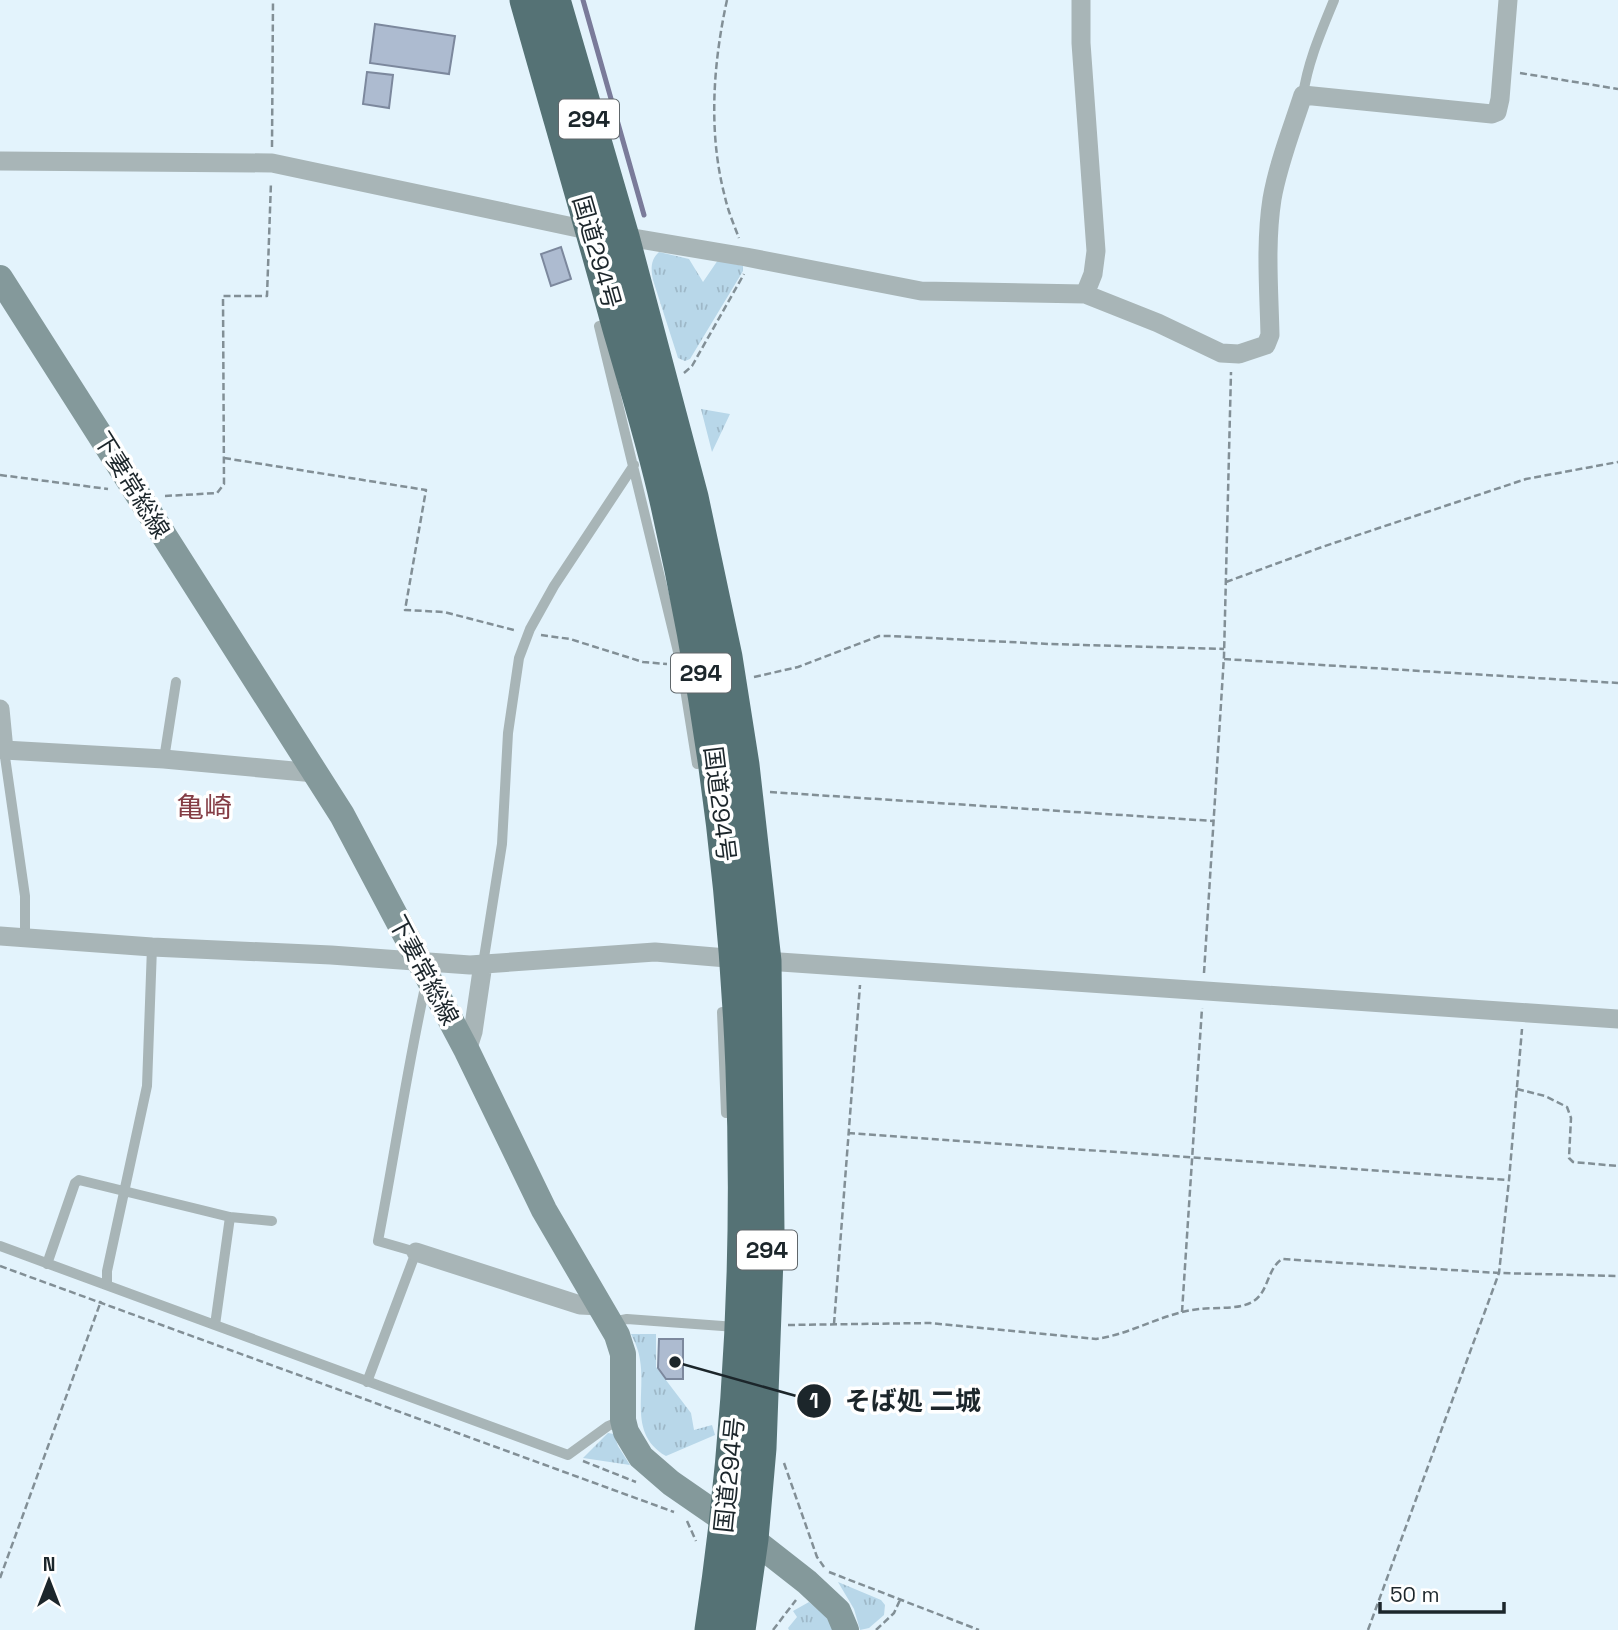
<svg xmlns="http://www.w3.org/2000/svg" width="1618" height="1630" viewBox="0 0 1618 1630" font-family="'Space Grotesk','Noto Sans JP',sans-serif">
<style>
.grass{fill:url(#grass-tufts)}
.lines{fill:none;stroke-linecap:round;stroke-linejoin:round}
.stream{stroke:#7a7b9a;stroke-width:5}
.building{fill:#adbbd0;stroke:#7c889d;stroke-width:2}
.path{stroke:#828f96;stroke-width:2.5;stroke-dasharray:7 3.5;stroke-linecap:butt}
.lane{stroke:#a8b5b7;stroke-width:10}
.street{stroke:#a8b5b7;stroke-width:19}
.secondary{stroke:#84999b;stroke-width:26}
.highway{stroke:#557275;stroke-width:33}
.labels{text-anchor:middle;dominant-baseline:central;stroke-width:7;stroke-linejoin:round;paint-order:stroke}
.shield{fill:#fff;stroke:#60676b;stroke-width:2}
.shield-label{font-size:23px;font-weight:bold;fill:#1c262b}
.street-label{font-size:24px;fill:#1c262b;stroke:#fff}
.quarter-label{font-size:28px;fill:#843c44;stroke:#fff}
.leader{fill:none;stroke:#1c262b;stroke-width:2.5}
.callout-dot{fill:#1c262b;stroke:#fff;stroke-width:2.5}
.mark-label{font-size:21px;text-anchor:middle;font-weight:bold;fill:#fff}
.callout-label{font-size:26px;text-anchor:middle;font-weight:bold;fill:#1c262b;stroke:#fff;stroke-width:7;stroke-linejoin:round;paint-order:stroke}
</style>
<defs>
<pattern id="grass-tufts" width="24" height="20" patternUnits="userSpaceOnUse" patternTransform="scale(1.75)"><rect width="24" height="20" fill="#b8d7e9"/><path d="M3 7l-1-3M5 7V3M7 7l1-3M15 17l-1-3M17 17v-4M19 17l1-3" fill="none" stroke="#9eb8c8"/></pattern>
</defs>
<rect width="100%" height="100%" fill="#e3f3fc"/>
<!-- grass -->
<path class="grass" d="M659 252 689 259 703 282 718 260 743 266V271L690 359 685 361 678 358 653 280C651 270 650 260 659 252Z
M701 409 730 414 712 452Z
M631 1334H656V1367L691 1413 694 1430 712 1425 715 1435 666 1456C628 1434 646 1395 640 1360 639 1351 635 1342 631 1334Z
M608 1433 614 1434 618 1446 630 1465 583 1458Z
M838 1582 881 1600 885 1605 884 1615 869 1628 860 1630 854 1609Z
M809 1602 829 1619 835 1630H789L788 1628 797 1617 793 1611Z"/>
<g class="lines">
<!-- stream -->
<path class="stream" d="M583 0 644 215"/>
</g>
<!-- building -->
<path class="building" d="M375 24 455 36 449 74 370 63Z
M367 72 393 75 389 108 363 104Z
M561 247 571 279 551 286 541 254Z
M659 1339H683V1379H666L658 1368Z"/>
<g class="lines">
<!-- path -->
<path class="path" d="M727 0C713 64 708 133 725 197 728 211 734 225 739 238
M1520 73 1618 89
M272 147 273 0
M684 373 692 366 744 274
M224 458 426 490 405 610 444 612 514 630
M0 475 108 489
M165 496 217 493 224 484 223 296H267L271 182
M1226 582 1322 547 1526 479 1618 462
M541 635 570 639 643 662 667 664
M1224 659 1618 683
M754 677 798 667 879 636H891L1049 644 1224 649
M770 792 1213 821
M1204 973 1224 656 1231 372
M1517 1089 1545 1096 1567 1107 1571 1118 1569 1158 1573 1162 1618 1166
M848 1133 1509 1180
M0 1266 674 1512
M1182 1312 1202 1008
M834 1324 860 985
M788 1325 930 1323 1096 1339C1132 1334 1163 1313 1199 1309 1215 1307 1238 1310 1252 1302 1269 1293 1266 1270 1282 1259L1499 1273 1618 1276
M583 1461 636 1482
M784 1463 817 1557 824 1567
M687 1521 696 1541
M829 1572 979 1630
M0 1578 101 1301
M773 1630 796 1600
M876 1630 894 1613 900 1600
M1368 1630 1499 1273 1509 1180 1522 1029"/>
<!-- lane -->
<path class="lane" d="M1303 95C1308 61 1321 32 1334 0
M614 322 599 326 681 664 697 764
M4 750 25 896V937
M164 759 176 682
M483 964 502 844 508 733 519 658 530 629 554 586 634 465
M722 1012 726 1113
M0 1246 568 1455 608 1426 620 1421
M47 1264 75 1183 79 1180 230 1217 272 1221
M107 1285V1271L147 1086 152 947
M612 1322 627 1319 736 1327
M215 1325 230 1217
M367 1382 416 1252 378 1241C394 1158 406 1075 424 992L429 987"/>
<!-- street -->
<path class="street" d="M0 161 272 163 592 231 746 257 921 291 1085 294 1093 274 1096 251 1081 43V0
M1085 294 1158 323 1221 353 1239 354 1266 345 1270 335C1269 290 1265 244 1272 199 1278 164 1292 129 1303 95L1492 114 1497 112 1500 99 1508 0
M0 709 4 750 164 759 315 773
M0 936 152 947 331 955 470 965 655 952 751 960 1618 1019
M467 1051 473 1032 483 964
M416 1252 580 1305 600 1306"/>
<!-- secondary -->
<path class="secondary" d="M0 278 342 815 467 1051 544 1210 617 1335 623 1354V1420L626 1432 641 1457 671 1483 752 1539 807 1582 838 1611 846 1630"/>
<!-- highway -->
<path class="highway" d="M526 0C557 110 589 219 619 329 636 387 654 446 667 505 751 875 768 1255 711 1630
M554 0 623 237 692 497 726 657 743 765 765 961 768 1231 760 1448 752 1539 739 1630"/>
</g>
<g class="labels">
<!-- shield labels -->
<g class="shield">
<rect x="559" y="99.5" width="60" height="39" rx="5"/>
<rect x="671" y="653.5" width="60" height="39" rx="5"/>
<rect x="737" y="1230.5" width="60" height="39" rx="5"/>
</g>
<g class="shield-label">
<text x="589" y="119">294</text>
<text x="701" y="673">294</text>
<text x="767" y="1250">294</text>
</g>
<!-- street labels -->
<g class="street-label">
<text transform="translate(597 252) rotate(74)">国道294号</text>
<text transform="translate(132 485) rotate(58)">下妻常総線</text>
<text transform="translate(720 804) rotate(83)">国道294号</text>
<text transform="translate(424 970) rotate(62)">下妻常総線</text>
<text transform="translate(729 1475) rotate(-84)">国道294号</text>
</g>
<!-- quarter labels -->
<g class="quarter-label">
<text x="204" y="807">亀崎</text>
</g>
</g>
<!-- callouts -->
<path class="leader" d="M675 1362L814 1401"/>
<g class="callout-dot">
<circle cx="675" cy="1362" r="7"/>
<circle cx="814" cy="1401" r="18"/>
</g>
<g class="mark-label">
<text x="814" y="1408">1</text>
</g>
<g class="callout-label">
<text x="913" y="1410">そば処 二城</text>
</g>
<!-- north arrow -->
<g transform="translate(49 1581)" stroke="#ffffff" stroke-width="5" paint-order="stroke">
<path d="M0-5L12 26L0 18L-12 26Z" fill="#1c262b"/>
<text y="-10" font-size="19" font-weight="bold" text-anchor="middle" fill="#1c262b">N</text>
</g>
<!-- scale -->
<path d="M1380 1602v10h124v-10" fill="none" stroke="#1c262b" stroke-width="3.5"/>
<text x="1390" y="1602" font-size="21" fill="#1c262b" stroke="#ffffff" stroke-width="5" paint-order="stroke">50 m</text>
</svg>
